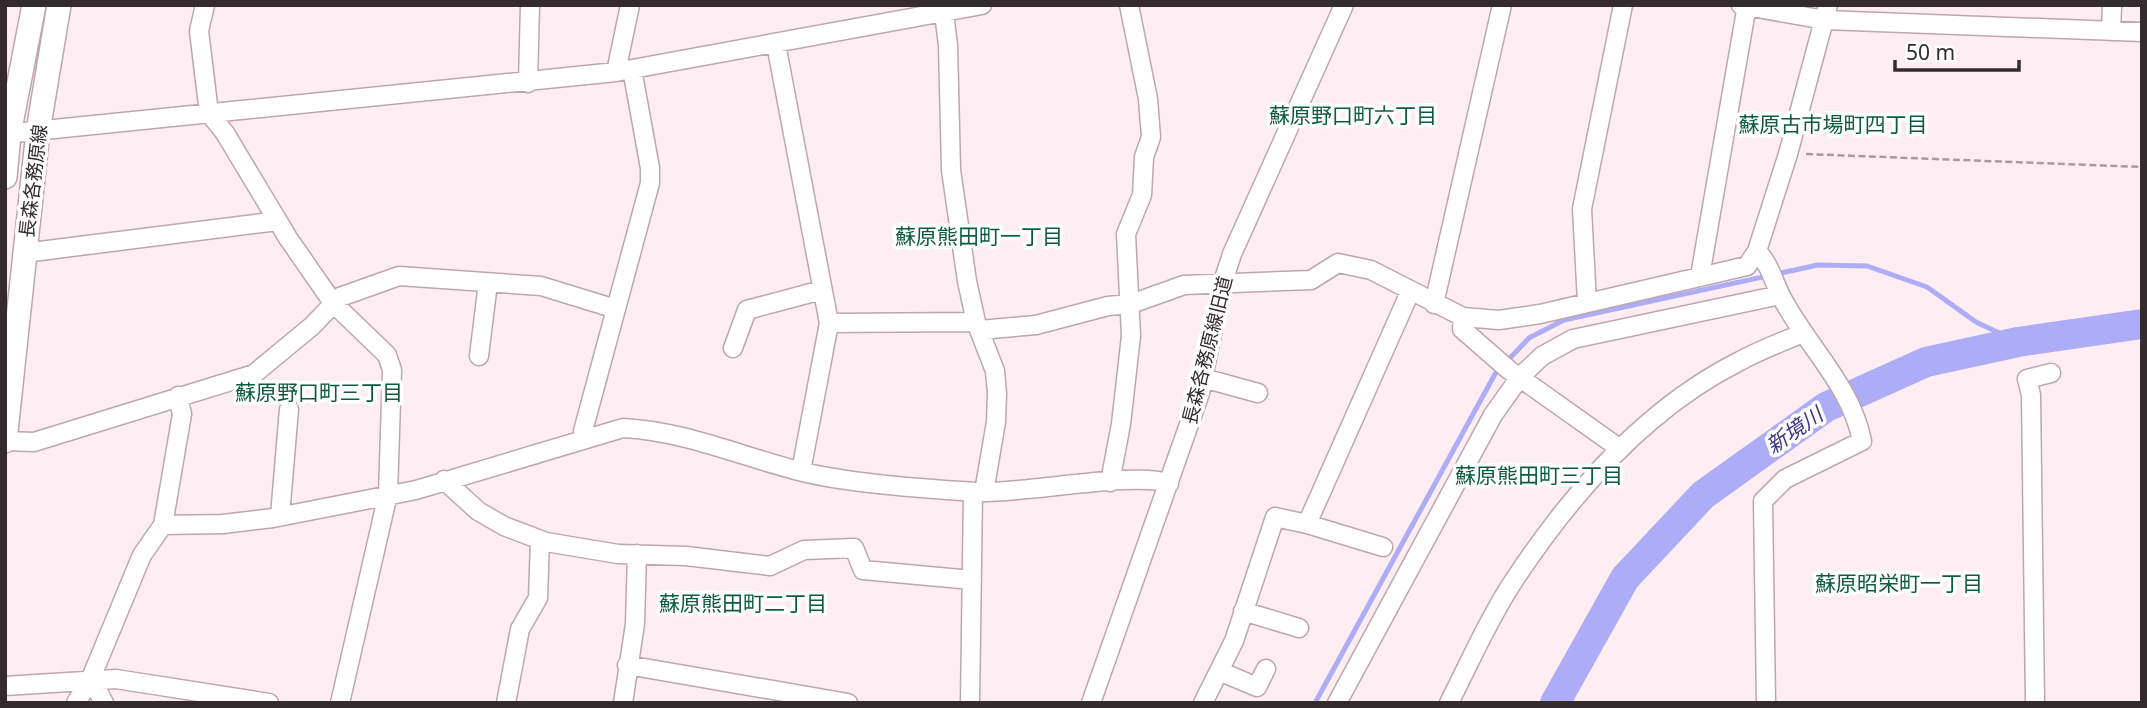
<svg xmlns="http://www.w3.org/2000/svg" width="2147" height="708" viewBox="0 0 2147 708" font-family="'Noto Sans','Noto Sans JP',sans-serif">
<style>
.lines{fill:none;stroke-linecap:round;stroke-linejoin:round}
.stream{stroke:#adacf6;stroke-width:5}
.river{stroke:#adacf6;stroke-width:30}
.minor-casing{stroke:#bea6af;stroke-width:21}
.major-casing{stroke:#bea6af;stroke-width:26}
.path{stroke:#a89ba0;stroke-width:2.5;stroke-dasharray:7 3.5;stroke-linecap:butt}
.minor{stroke:#fff;stroke-width:18}
.major{stroke:#fff;stroke-width:23}
.labels{text-anchor:middle;dominant-baseline:central;stroke-width:7;stroke-linejoin:round;paint-order:stroke}
.street-label{font-size:19px;fill:#342b2e;stroke:#fff}
.neighbourhood-label{font-size:21px;fill:#0d5a43;stroke:#fff}
.water-label{font-size:21px;font-style:italic;fill:#3c3184;stroke:#fff}
</style>
<rect width="100%" height="100%" fill="#feeef4"/>
<g class="lines">
<!-- stream -->
<path class="stream" d="M1315 703 1495 374 1529 338 1564 320 1818 265 1867 266 1927 287 1976 322 2018 342"/>
<!-- river -->
<path class="river" d="M1555 703 1625 578 1703 495 1826 407 1926 362 2018 342 2142 324"/>
<!-- minor casing -->
<g class="minor-casing">
<path id="minor" d="M205 5 199 31 209 113 225 133 288 238 333 303 387 355 392 370 388 494 340 703
M943 5 948 45 951 170 967 281 976 322 995 371 997 393 996 422 984 492
M1741 5 1825 20 2142 32
M2111 31 2112 5
M776 44 829 323 801 471
M616 72 630 5
M528 83 530 5
M5 134 616 72 982 5
M1757 251C1771 266 1773 281 1782 298 1807 346 1851 385 1862 441L1785 479 1763 501 1766 703
M24 253 278 221
M1700 276 1747 5
M1587 302 1582 209 1623 5
M1434 304 1502 5
M1463 317 1462 329 1509 370 1619 448
M829 323 976 322
M980 330 1036 325 1108 306 1131 304 1184 285 1311 280 1338 263 1371 270 1463 317 1499 320 1540 314 1747 266 1757 251 1788 154 1828 5
M733 348 747 310 822 290
M479 356 488 283
M1203 378 1258 393
M585 438 583 431 650 183V168L632 69
M5 441 34 442 254 374 312 326 340 297 399 276 541 286 616 309
M444 480 478 511 504 526 546 542 618 554 686 556 770 566 804 550 854 548 863 570 972 580
M1110 482 1121 424 1131 336 1126 234 1142 195 1144 157 1151 137 1148 99 1129 5
M280 516 289 409
M1307 524 1383 547
M163 525 223 524 273 518 416 490 623 428C684 431 740 456 799 471 852 484 919 488 974 492 1018 495 1140 470 1169 484
M1243 611 1299 628
M627 665 848 703
M1219 671 1257 687 1266 669
M91 678 104 703
M5 686 116 679 269 703
M76 703 91 678 142 555 163 525 182 414 178 396
M506 703 520 629 538 598 540 540
M623 703 635 624 637 554
M970 703 973 492
M1091 703 1200 393 1222 285 1232 254 1344 5
M1203 703 1234 641 1275 517 1307 524 1410 292
M1337 703 1493 415 1520 377 1542 356 1573 339 1780 295
M1449 703C1469 664 1487 622 1511 585 1569 496 1644 409 1740 361 1760 350 1782 342 1803 333
M2035 703 2031 395 2027 379 2051 373"/>
</g>
<!-- major casing -->
<g class="major-casing">
<path id="major" d="M5 177 9 134 34 5
M5 441 38 131 59 5"/>
</g>
<!-- path -->
<path class="path" d="M1806 154 2142 167"/>
<!-- minor -->
<use href="#minor" class="minor"/>
<!-- major -->
<use href="#major" class="major"/>
</g>
<g class="labels">
<!-- street labels -->
<g class="street-label">
<text transform="translate(33 181) rotate(-83)">長森各務原線</text>
<text transform="translate(1207 350) rotate(-76)">長森各務原線旧道</text>
</g>
<!-- neighbourhood labels -->
<g class="neighbourhood-label">
<text x="1353" y="115">蘇原野口町六丁目</text>
<text x="1833" y="124">蘇原古市場町四丁目</text>
<text x="979" y="236">蘇原熊田町一丁目</text>
<text x="319" y="392">蘇原野口町三丁目</text>
<text x="1539" y="475">蘇原熊田町三丁目</text>
<text x="1899" y="583">蘇原昭栄町一丁目</text>
<text x="743" y="603">蘇原熊田町二丁目</text>
</g>
<!-- water labels -->
<g class="water-label">
<text transform="translate(1794 430) rotate(-35)">新境川</text>
</g>
</g>
<!-- border -->
<rect width="2147" height="708" fill="none" stroke="#342b2e" stroke-width="14"/>
<!-- scale -->
<path d="M1895 60v10h124v-10" fill="none" stroke="#342b2e" stroke-width="3.5"/>
<text x="1906" y="60" font-size="21" fill="#342b2e" stroke="#ffffff" stroke-width="5" paint-order="stroke">50 m</text>
</svg>
